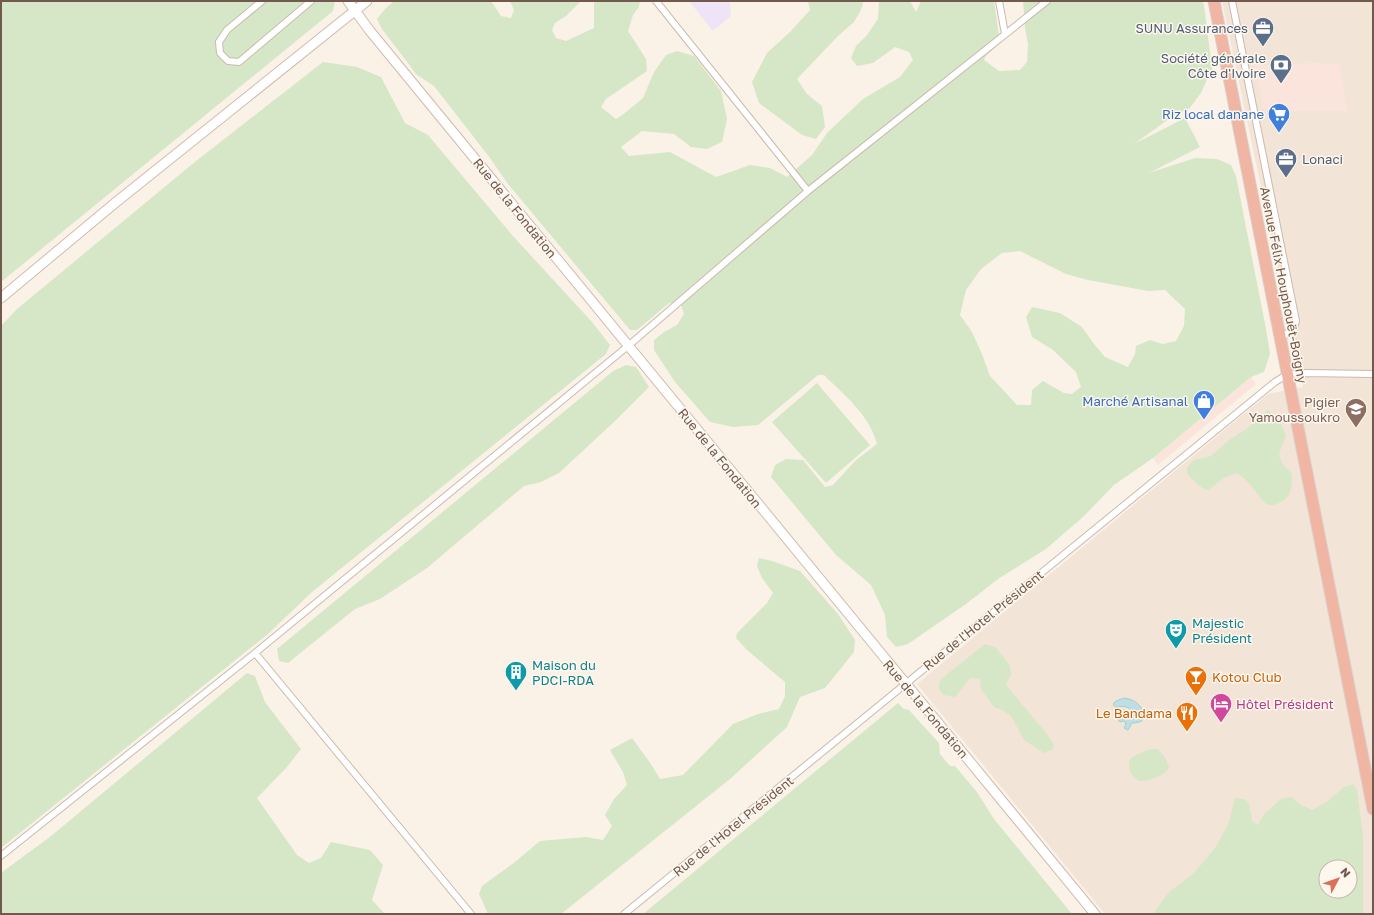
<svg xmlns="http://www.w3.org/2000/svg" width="1374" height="915" viewBox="0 0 1374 915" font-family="'Golos Text',sans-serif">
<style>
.residential{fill:#f2e4d6;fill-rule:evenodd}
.commercial{fill:#fae4dc}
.education{fill:#efe4f7}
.green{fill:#d5e7c7;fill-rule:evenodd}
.water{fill:#bddfe3;stroke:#a4ced4}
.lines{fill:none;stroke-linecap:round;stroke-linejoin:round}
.street-casing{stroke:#ccbaae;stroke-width:8}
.secondary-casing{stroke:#d0bcaf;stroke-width:11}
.highway-casing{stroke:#d8d1cd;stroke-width:13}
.street{stroke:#fff;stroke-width:6}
.secondary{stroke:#fff;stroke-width:9}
.highway{stroke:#f0b5a3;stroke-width:11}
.labels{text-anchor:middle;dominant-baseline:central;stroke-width:3;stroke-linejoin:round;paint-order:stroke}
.service-label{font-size:13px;fill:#4e5e75;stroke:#fef7ed;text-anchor:end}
.shop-label{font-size:13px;fill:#366cbe;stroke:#fef7ed;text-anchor:end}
.street-label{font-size:13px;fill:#72594e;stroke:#fef7ed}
.education-label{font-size:13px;fill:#785e54;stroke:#fef7ed;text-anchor:end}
.culture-label{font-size:13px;fill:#0d838f;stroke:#fef7ed;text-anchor:start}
.food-label{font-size:13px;fill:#c56008;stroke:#fef7ed;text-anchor:start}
.hotel-label{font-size:13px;fill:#b23c85;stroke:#fef7ed;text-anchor:start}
</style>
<rect width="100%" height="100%" fill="#fbf2e7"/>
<!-- residential -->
<path class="residential" d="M1222 1H1373V914H1105L917 684 1268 394 1303 387ZM1326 867H1350V891H1326Z"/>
<!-- commercial -->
<path class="commercial" d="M1315 63 1339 64 1348 111H1264L1254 65Z
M1251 377 1256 384 1158 465 1153 458Z"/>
<!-- education -->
<path class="education" d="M689 1H730L731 16 713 31Z"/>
<!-- green -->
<path class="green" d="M1 1H335L333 11 1 282Z
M394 1H491L501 16 511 18 514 10 510 1H581L566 16 555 23 552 30 556 38 566 41 594 28V1H640L639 7 633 15 628 31 646 59 647 71 606 99 601 107 616 119 625 113 643 98 654 72 666 55 677 51 694 56 721 91 727 119 722 142 707 149 691 147 674 134 642 131 621 147 629 156 670 152 716 177 750 165 770 168 787 177 812 155 827 133 863 99 900 77 913 60 909 52 895 47 873 63 857 66 851 58 856 46 867 35 878 19 879 1H910L916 12 921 1H994L1000 43 986 56 984 60 999 71 1020 70 1027 62 1028 44 1025 28 1023 1H1203L1205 12 1212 69 1201 93 1189 109 1176 114 1134 144 1185 118 1200 147 1149 173 1195 158 1217 159 1231 165 1236 176 1266 329 1270 354 1264 372 1251 377 1153 458 1114 485 1083 517 1046 549 998 579 966 604 908 644 896 647 887 637 885 615 871 585 836 555 771 477 775 465 786 459 803 460 825 487 833 485 856 460 877 444C869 414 845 396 824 375H818L758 425 733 427 710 422 675 382 654 350V340L664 332 677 325 684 314 681 305 669 303 637 330H630L508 184 490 158 434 86 417 75 382 29 377 19 385 9ZM1020 251 1066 274 1088 280 1148 291 1165 290 1185 309 1184 326 1176 341 1163 344 1150 340 1136 346 1135 354 1128 367 1105 357 1094 344 1082 327 1060 313 1032 307 1026 317 1032 337 1053 350 1076 372 1081 387 1072 394 1064 393 1043 381 1032 390 1031 405H1017L990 376 982 354 972 332 960 315 966 290 981 269 1002 253Z
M808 1H863L862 8 854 22 838 36 797 79 807 94 822 106 825 127 816 139 802 135 759 103 752 82 767 53 791 31 810 10Z
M323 62 357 67 381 77 405 123 428 135 512 235 592 322 610 345 606 354 312 592 268 634 1 848V326L17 309 196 161Z
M626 365 636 367 649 387 615 421 559 473 541 482 524 486 427 568 380 599 355 609 288 663 279 661 277 649 613 371Z
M817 383 870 445 826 483 772 422Z
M1267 410C1278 415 1283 426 1286 437 1276 457 1277 458 1292 474 1292 480 1292 489 1289 494 1285 502 1274 507 1266 504L1245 479 1236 473 1224 478 1208 490 1202 488 1191 478 1187 473V468L1194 460 1211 456 1229 440 1248 428Z
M759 558 772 561 800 571 838 614 855 640 854 652 825 688 800 697 787 727 730 779 561 914H488L479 894 482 886 515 862 540 841 586 837 603 840 612 826 605 815 614 799 627 785 623 772 610 750 632 738 651 764 660 779 683 775 733 724 758 714 779 709 785 696V682L747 650 736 638 737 633 767 603 773 593 762 578 757 566Z
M985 644 995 647 1010 665 1011 675 1006 683 1007 686 1050 738 1054 745 1052 750 1044 753 1024 740 1011 716 1004 711 994 707 981 689 980 679 970 678 955 697 943 695 939 688 940 680Z
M247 673 255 676 265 702 301 749 286 768 257 798 297 855 309 863 321 858 331 842 370 850 383 865 372 900 385 914H1V873L51 836Z
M898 703 904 709 909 710 939 743 940 754 950 766H955L977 792 994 819 1072 914H643Z
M1152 749H1158L1166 759 1169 767C1165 776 1148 782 1138 781 1135 778 1131 774 1130 770 1124 756 1143 752 1152 749Z
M1353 784 1357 790 1363 836V914H1155V911L1169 892 1193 874 1216 847 1229 822 1235 798 1245 799 1249 803 1252 821 1258 825 1264 814 1281 799 1291 797 1301 805 1312 810 1328 801 1344 787ZM1326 867H1350V891H1326Z"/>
<!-- water -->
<path class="water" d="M1124 698C1134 699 1141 705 1145 714 1145 721 1139 723 1132 723L1128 730 1124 728 1126 724 1125 722 1123 721 1120 722 1116 717 1115 714 1119 711 1125 710 1132 714 1133 717H1135C1133 708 1124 704 1116 708L1113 704 1116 701Z"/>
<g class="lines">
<!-- street casing -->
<g class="street-casing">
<path id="street" d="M262 1 227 30 219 42 220 53 228 61 239 62 311 1
M656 1 808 191
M999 1 1005 34
M1232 1 1296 321 1294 328 1280 339
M255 653 471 914
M1 856 255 653 628 346 808 191 1047 1
M624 914 1275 382 1288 374 1307 373 1373 374"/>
</g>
<!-- secondary casing -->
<g class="secondary-casing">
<path id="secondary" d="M348 1 370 31 1095 914
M1 298 115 203 367 1"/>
</g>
<!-- highway casing -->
<g class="highway-casing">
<path id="highway" d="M1214 1 1373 809"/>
</g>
<!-- street -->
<use href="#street" class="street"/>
<!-- secondary -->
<use href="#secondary" class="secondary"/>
<!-- highway -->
<use href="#highway" class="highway"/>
</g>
<!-- icons -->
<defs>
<g id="office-pin" transform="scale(1.15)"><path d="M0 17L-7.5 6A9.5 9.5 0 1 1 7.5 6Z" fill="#5c6f8a" stroke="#fef7ed"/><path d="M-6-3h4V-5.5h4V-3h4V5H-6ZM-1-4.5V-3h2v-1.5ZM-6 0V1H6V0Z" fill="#fff"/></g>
<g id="bank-pin" transform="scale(1.15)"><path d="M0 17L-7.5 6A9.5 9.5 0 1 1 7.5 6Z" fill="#5c6f8a" stroke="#fef7ed"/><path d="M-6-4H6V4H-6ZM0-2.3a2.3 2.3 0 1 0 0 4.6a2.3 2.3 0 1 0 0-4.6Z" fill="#fff"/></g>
<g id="supermarket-pin" transform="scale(1.15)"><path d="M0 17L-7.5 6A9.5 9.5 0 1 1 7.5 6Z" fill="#3f7fe0" stroke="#fef7ed"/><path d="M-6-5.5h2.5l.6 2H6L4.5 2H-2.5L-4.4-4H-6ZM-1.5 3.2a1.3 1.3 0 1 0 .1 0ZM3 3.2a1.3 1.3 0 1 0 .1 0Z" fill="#fff"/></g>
<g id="shop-pin" transform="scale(1.15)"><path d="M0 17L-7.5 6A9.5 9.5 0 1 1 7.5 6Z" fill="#3f7fe0" stroke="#fef7ed"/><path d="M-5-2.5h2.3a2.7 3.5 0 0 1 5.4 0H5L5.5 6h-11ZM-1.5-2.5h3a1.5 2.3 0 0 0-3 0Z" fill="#fff"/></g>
<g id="school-pin" transform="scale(1.15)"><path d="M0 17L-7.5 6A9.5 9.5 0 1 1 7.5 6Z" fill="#8d6e63" stroke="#fef7ed"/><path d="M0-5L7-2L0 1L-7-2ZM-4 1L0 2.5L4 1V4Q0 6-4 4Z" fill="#fff"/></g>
<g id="theatre-pin" transform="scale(1.15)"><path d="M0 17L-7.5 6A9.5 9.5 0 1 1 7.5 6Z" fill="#0f9aa8" stroke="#fef7ed"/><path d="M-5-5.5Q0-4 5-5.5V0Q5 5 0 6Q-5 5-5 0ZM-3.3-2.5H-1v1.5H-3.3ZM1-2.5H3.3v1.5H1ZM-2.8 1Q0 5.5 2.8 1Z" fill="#fff"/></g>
<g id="building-pin" transform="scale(1.15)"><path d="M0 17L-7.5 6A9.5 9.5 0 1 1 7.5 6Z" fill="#0f9aa8" stroke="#fef7ed"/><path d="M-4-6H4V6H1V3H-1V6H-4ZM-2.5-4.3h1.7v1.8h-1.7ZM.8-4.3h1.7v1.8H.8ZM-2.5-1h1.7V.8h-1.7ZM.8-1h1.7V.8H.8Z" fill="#fff"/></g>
<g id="bar-pin" transform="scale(1.15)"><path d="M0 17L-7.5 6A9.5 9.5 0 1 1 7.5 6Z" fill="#e8710a" stroke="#fef7ed"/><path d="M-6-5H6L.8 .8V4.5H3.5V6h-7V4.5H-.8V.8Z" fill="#fff"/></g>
<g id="hotel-pin" transform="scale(1.15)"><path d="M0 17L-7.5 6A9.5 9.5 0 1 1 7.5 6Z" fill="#d1479c" stroke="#fef7ed"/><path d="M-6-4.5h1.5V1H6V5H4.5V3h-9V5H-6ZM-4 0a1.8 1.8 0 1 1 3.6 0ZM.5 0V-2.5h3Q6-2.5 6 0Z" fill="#fff"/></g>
<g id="restaurant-pin" transform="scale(1.15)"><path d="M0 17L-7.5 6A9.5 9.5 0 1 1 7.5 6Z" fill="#e8710a" stroke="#fef7ed"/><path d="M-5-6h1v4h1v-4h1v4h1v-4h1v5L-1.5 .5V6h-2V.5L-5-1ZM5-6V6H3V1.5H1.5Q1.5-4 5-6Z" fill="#fff"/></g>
</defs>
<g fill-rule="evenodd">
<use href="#office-pin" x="1263" y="28"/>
<use href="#bank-pin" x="1281" y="65"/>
<use href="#supermarket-pin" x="1279" y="114"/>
<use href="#office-pin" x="1286" y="159"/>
<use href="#shop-pin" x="1204" y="401"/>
<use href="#school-pin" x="1356" y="409"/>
<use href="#theatre-pin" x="1176" y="630"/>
<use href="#building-pin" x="516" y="672"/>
<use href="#bar-pin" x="1196" y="677"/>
<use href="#hotel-pin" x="1221" y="704"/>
<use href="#restaurant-pin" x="1187" y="713"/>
</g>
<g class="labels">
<!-- service labels -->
<g class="service-label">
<text x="1248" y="28">SUNU Assurances</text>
<text x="1266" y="58">Société générale<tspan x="1266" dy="15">Côte d'Ivoire</tspan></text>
<text x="1302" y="159" text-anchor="start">Lonaci</text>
</g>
<!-- shop labels -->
<g class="shop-label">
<text x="1264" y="114">Riz local danane</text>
<text x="1188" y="401">Marché Artisanal</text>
</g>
<!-- street labels -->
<g class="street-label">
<text transform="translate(515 208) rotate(51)">Rue de la Fondation</text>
<text transform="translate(1284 285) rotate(79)">Avenue Félix Houphouët-Boigny</text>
<text transform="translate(720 458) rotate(51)">Rue de la Fondation</text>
<text transform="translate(983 620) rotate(-39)">Rue de l'Hotel Président</text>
<text transform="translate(926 709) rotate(50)">Rue de la Fondation</text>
<text transform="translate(733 826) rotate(-39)">Rue de l'Hotel Président</text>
</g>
<!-- education labels -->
<g class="education-label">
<text x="1340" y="402">Pigier<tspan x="1340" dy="15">Yamoussoukro</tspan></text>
</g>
<!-- culture labels -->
<g class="culture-label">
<text x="1192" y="623">Majestic<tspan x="1192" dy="15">Président</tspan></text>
<text x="532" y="665">Maison du<tspan x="532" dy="15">PDCI-RDA</tspan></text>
</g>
<!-- food labels -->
<g class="food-label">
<text x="1212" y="677">Kotou Club</text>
<text x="1172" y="713" text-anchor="end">Le Bandama</text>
</g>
<!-- hotel labels -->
<g class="hotel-label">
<text x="1236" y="704">Hôtel Président</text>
</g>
</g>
<!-- border -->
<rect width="1374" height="915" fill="none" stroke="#72594e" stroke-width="4"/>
<!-- north arrow -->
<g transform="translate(1338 879) rotate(49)"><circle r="19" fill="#fef7ed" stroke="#c6b8ad"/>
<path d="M0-3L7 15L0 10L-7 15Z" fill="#da7057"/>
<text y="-6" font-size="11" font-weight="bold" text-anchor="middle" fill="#72594e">N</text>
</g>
</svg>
